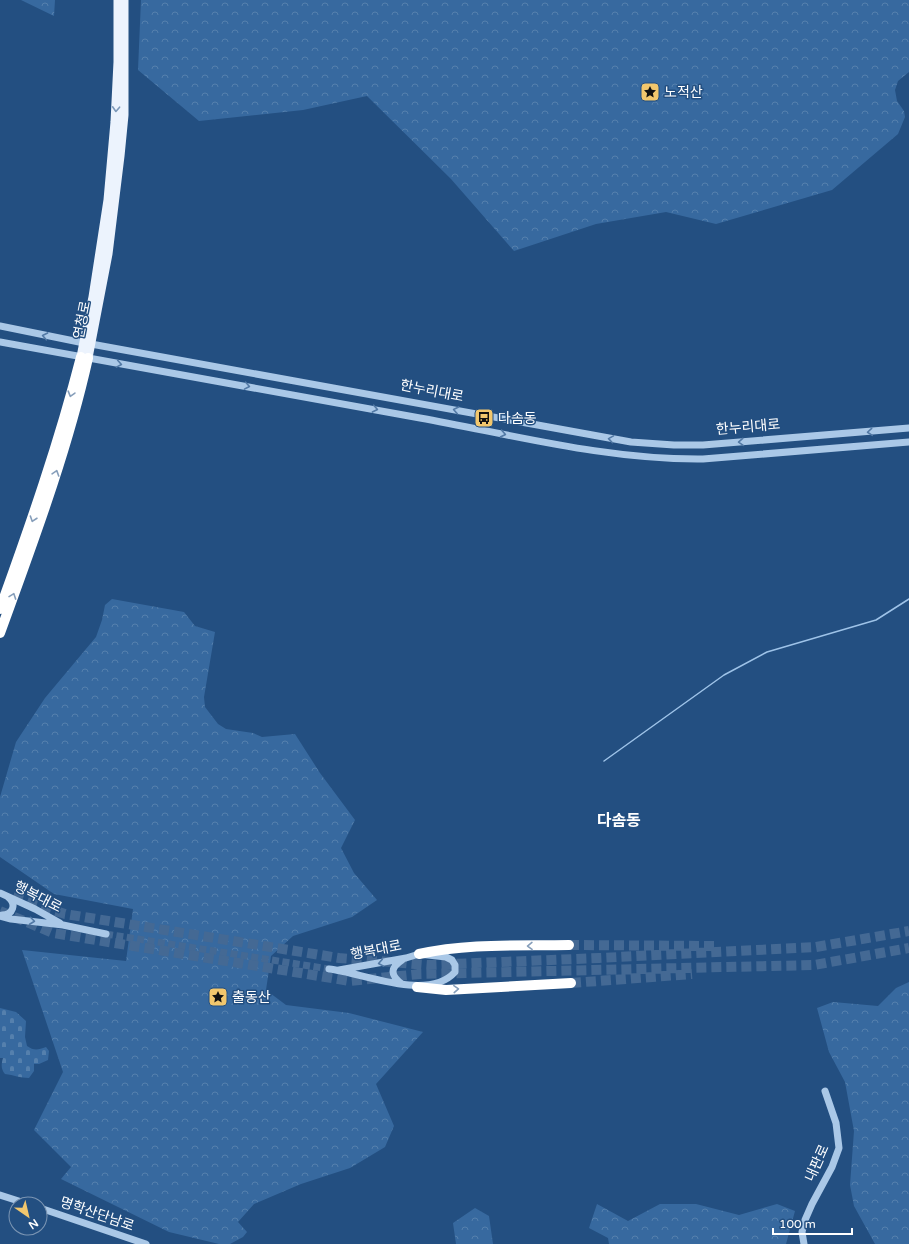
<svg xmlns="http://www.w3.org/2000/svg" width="909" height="1244" viewBox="0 0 909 1244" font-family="'Varela Round','Noto Sans KR',sans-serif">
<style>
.forest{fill:url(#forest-crowns)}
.cemetery{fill:url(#cemetery-stones)}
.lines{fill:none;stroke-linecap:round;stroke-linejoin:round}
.stream{stroke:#9ec3e8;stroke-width:1.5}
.minor-tunnel{stroke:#446994;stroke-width:7;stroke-dasharray:7 3.5;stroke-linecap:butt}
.highway-tunnel{stroke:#446994;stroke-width:10;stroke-dasharray:10 5;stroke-linecap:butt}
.minor{stroke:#aac8e7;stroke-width:7}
.major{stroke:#ecf3fd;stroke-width:9}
.highway{stroke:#fff;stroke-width:10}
.oneway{stroke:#7d99b9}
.oneway2{stroke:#5279a5}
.oneway3{stroke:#869eba}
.labels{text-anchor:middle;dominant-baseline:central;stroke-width:3;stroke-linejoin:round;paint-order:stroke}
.poi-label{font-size:14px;fill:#fff;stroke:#234f81;text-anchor:start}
.street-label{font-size:14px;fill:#fff;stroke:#234f81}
.quarter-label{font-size:16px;font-weight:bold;fill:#fff;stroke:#234f81}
</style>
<defs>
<pattern id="forest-crowns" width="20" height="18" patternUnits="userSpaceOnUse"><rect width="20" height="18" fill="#37699f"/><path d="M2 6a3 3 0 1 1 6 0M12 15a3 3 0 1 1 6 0" fill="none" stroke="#5580ad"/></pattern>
<pattern id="cemetery-stones" width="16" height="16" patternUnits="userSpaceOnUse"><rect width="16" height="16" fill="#37699f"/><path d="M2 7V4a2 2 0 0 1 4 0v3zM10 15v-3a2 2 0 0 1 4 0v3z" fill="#5580ad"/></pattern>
</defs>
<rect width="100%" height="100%" fill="#234f81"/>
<!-- forest -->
<path class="forest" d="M21 0H55L54 16Z
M141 0H909V72L898 81 895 90 897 101 904 111 905 117 898 134 832 190 716 224 666 212 596 224 514 251 451 179 367 96 303 110 199 121 138 70Z
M112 599 184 612 195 626 215 632 204 697 205 707 218 724 226 729 253 733 262 737 295 734 320 773 355 820 341 848 354 873 377 900 352 917 293 936 271 956 266 990 286 1005 349 1013 423 1032 376 1084 394 1126 385 1147 350 1168 301 1184 254 1204 238 1222 247 1232 243 1237 230 1244H219L169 1232 61 1179 71 1167 34 1130 63 1072 22 950 126 961 133 909 54 894 0 857V797L16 742 45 698 96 637 102 620 105 605Z
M909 982V1244H875L854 1206 850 1185 854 1131 845 1082 829 1052 817 1008 833 1002 878 1006 896 988Z
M597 1204 628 1221 660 1204H696L739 1215 777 1204 795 1211 786 1244H609L608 1238 589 1228Z
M475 1208 489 1216 493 1244H456L453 1223Z"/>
<!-- cemetery -->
<path class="cemetery" d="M0 1008 16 1012 26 1021 25 1037 27 1046C34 1051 38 1050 46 1047L49 1051 48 1060 39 1064H34V1071L29 1078C20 1078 14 1075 5 1074 1 1069 1 1065 3 1058H0Z"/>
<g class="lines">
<!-- stream -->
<path class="stream" d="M604 761 724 675 767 652 876 620 909 599"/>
<!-- minor-tunnel -->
<path class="minor-tunnel" d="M106 934 329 969"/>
<!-- highway-tunnel -->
<path class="highway-tunnel" d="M13 897 65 914 339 958 428 965 599 958 816 947 909 931
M0 911 53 933 350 981 420 974 814 965 909 948
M569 945 716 946
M571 983 692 974"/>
<!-- minor -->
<path class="minor" d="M0 326 84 343
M0 342C140 367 280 392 420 418 514 435 607 460 703 459L909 442
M91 344 631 442 674 445H703L909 428
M0 893 35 909 60 923
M2 915C13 915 17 904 8 897
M0 916 11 919 63 925 106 934
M329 969C364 973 428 1002 455 972V965L452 960 446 957 419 954 406 958 339 970
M402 984C390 975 390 968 402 960
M0 1195 28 1204
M40 1208 146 1244
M804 1244 802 1232 805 1220 812 1204 832 1167 839 1148 836 1123 825 1091"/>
<!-- major -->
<path class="major" d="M81 357 93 297 108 200 115 122 118 62V0
M88 358 108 254 120 156 124 115V0"/>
<!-- highway -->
<path class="highway" d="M0 609C30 526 59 443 81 357
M0 633C33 542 67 452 88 358
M419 954C468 943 518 946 569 945
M417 987 446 990 571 983"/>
</g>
<!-- one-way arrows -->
<defs><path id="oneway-chevron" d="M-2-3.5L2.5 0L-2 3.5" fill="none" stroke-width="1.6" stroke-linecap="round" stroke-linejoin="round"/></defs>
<use class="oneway" href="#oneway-chevron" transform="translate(116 109) rotate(93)"/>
<g class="oneway2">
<use href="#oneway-chevron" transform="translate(45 336) rotate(-169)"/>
<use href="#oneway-chevron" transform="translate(119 364) rotate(10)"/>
<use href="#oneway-chevron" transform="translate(247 386) rotate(10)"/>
<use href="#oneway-chevron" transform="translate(375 409) rotate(11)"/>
<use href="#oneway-chevron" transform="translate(456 410) rotate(-169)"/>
<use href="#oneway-chevron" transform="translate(870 432) rotate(175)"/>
<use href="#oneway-chevron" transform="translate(503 434) rotate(11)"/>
<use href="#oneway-chevron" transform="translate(611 439) rotate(-171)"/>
<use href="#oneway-chevron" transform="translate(741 442) rotate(176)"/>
<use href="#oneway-chevron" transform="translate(32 921) rotate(7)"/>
<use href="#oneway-chevron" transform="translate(381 963) rotate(170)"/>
</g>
<g class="oneway3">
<use href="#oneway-chevron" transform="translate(71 394) rotate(106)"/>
<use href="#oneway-chevron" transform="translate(56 473) rotate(-72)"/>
<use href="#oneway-chevron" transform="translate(33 519) rotate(109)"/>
<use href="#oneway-chevron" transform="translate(13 596) rotate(-70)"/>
<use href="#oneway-chevron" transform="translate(530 946) rotate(179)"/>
<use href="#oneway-chevron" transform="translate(456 989) rotate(-3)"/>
</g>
<!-- icons -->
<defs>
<g id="sight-square" transform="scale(1)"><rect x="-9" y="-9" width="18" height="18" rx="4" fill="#f2c76d" stroke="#234f81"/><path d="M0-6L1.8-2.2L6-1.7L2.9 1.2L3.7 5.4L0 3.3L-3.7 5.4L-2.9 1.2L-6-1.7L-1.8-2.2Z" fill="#111"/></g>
<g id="bus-square" transform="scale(1)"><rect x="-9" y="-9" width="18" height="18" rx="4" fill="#f2c76d" stroke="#234f81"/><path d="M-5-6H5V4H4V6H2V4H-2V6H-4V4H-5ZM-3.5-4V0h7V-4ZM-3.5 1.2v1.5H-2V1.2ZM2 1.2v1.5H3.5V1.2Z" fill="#111"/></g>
</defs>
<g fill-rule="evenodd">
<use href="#sight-square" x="650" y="92"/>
<use href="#bus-square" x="484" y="418"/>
<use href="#sight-square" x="218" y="997"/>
</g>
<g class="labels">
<!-- poi labels -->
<g class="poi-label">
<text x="664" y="92">노적산</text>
<text x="498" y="418">다솜동</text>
<text x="232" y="997">출동산</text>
</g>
<!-- street labels -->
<g class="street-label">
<text transform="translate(82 320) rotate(-79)">연청로</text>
<text transform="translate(432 391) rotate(11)">한누리대로</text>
<text transform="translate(748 427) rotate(-5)">한누리대로</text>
<text transform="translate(38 897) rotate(27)">행복대로</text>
<text transform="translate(376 950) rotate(-11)">행복대로</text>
<text transform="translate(817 1163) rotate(-66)">내판로</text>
<text transform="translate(97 1214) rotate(19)">명학산단남로</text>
</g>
<!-- quarter labels -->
<g class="quarter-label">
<text x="619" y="821">다솜동</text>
</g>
</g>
<!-- north arrow -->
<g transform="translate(28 1216) rotate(146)"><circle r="19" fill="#234f81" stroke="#7b95b3"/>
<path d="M0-3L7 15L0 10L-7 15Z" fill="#f2c76d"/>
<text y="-6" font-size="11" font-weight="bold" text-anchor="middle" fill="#ffffff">N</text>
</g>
<!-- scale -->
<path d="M773 1228v6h79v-6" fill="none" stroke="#ffffff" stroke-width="2"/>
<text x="779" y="1228" font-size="12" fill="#ffffff" stroke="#234f81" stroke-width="3" paint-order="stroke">100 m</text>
</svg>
